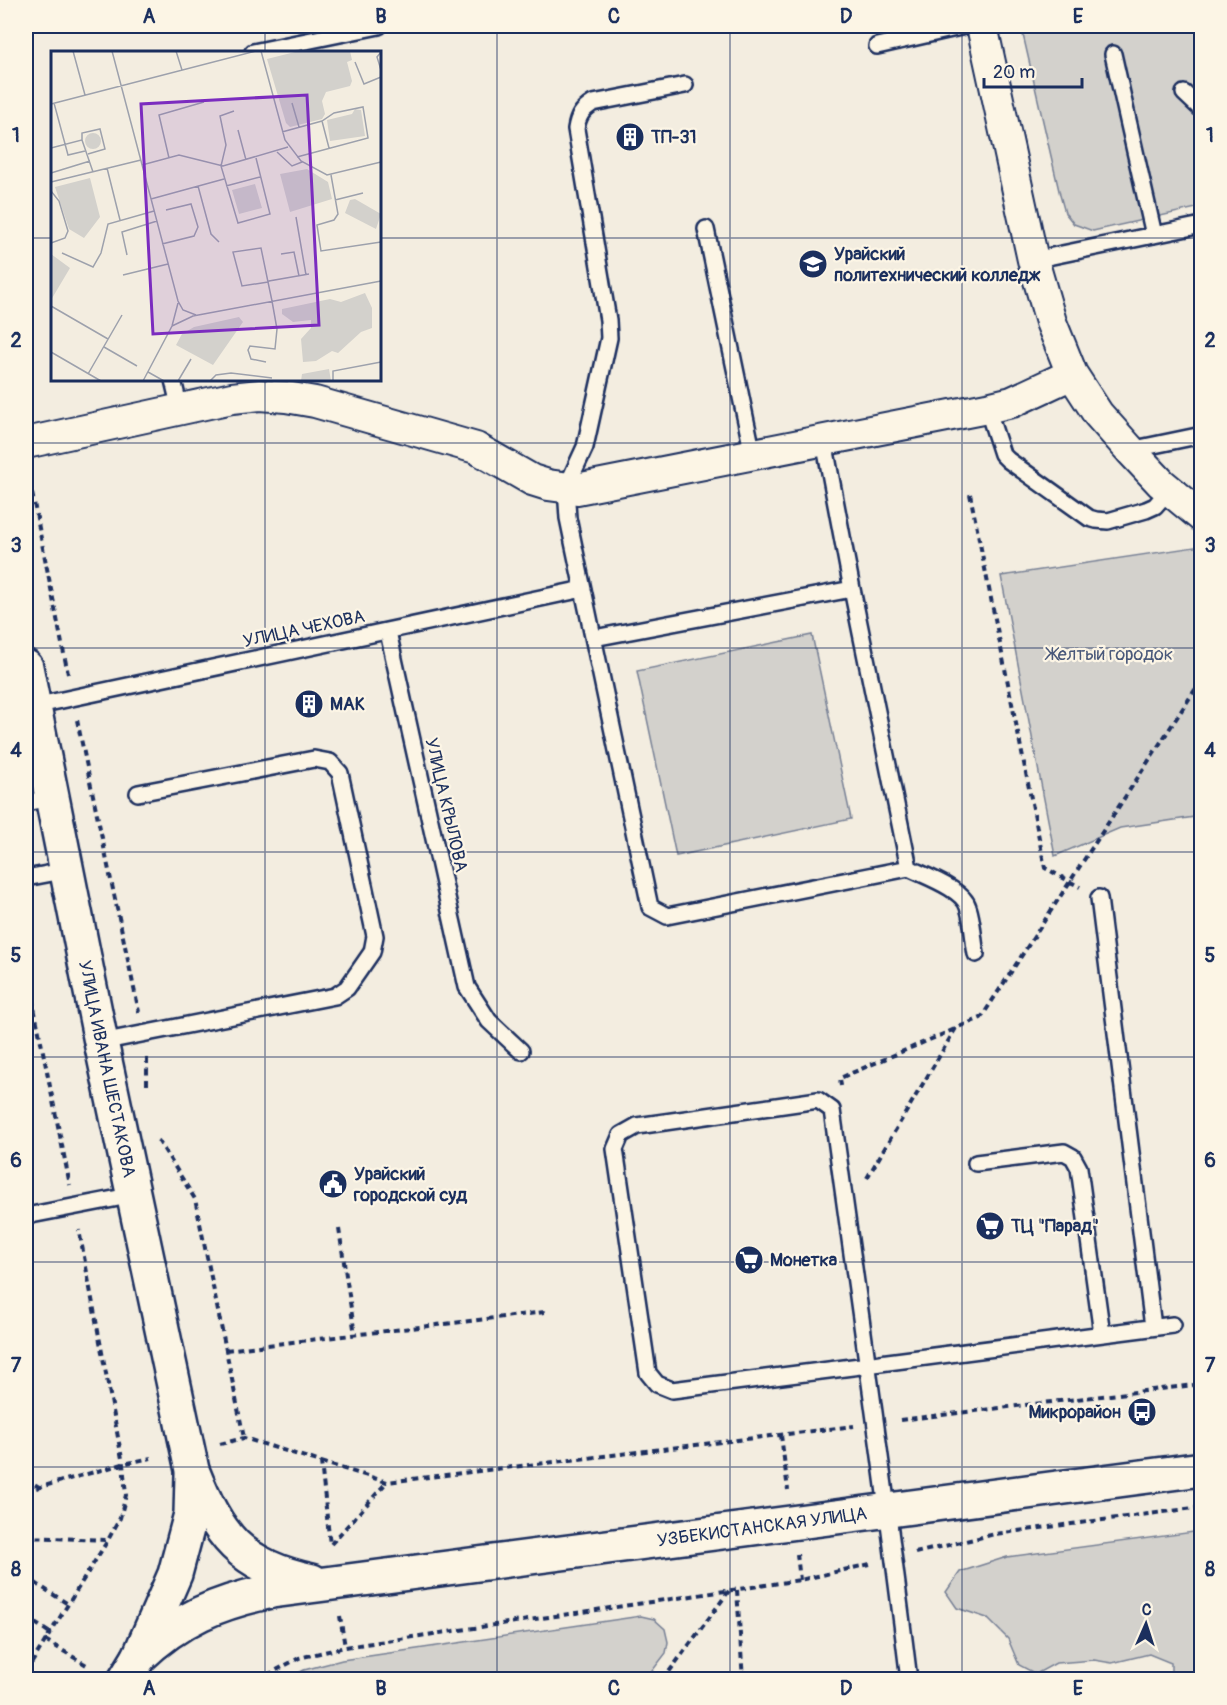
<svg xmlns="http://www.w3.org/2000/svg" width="1227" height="1705" viewBox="0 0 1227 1705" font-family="Pangolin,sans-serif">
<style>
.green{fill:#d3d1cc;stroke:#778095;stroke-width:1.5}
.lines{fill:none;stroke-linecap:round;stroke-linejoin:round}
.service-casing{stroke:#1b2f5e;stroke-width:20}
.minor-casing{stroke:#1b2f5e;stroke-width:34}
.primary-casing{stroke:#1b2f5e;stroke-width:38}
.path{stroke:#1b2f5e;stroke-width:4;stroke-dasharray:6 4.5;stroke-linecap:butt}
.service{stroke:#fcf5e5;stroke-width:15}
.minor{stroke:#fcf5e5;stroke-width:30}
.primary{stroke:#fcf5e5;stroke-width:33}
.grid{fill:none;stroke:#1b2f5e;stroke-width:1.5;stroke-opacity:0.55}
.labels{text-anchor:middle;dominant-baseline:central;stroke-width:4.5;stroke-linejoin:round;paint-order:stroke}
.poi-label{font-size:18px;font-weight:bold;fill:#1b2f5e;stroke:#fcf5e5;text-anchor:start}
.street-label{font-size:18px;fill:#1b2f5e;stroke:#fcf5e5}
.park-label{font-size:18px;fill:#49587a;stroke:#fcf5e5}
.inset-road{fill:none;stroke:#9da1ac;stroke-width:1.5}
.view{fill:#7b2cbf;fill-opacity:0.15;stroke:#7b2cbf;stroke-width:3}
.inset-edge{fill:none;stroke:#1b2f5e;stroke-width:3}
.neatline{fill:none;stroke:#1b2f5e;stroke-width:2}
.grid-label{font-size:20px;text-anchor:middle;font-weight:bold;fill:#1b2f5e}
</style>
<rect width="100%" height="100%" fill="#f3ede0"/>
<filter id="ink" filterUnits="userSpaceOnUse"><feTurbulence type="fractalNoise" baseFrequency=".0167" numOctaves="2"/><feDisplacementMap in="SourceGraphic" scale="12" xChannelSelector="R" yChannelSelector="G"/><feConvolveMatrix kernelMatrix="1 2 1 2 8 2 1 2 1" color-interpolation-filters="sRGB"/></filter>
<g filter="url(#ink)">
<!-- green -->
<path class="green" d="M1021 26H1201V207L1093 231 1074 224 1065 213 1060 195Z
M1201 546V816L1120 828 1055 856 1001 576Z
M812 635 851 819 676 856 637 671Z
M1201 1531V1679H1171V1663L1149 1654 1112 1663 1094 1660 1056 1663 1036 1674 1019 1665 1008 1639 987 1618 957 1608 946 1592 960 1572 1007 1557Z
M641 1616 654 1619 665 1629 668 1642 666 1653 646 1679H287L304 1670 342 1660Z"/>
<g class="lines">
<!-- service casing -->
<g class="service-casing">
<path id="service" d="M877 46 965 26
M253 52 379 26
M1113 54 1154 235
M685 85 593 103C582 110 578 116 576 129L608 320 609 338 585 447 566 488 568 518 573 542 650 907 667 916 909 868 852 589 824 441
M1184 93 1202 110
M706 229 753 455
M1033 260 1202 225
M173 380 180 409
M987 408 1002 454 1008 460 1089 518 1096 520 1108 521 1146 510 1155 506 1169 490
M1130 450 1202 435
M388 632 467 987 489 1021 521 1051
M594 638 852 589
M34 706 583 589
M26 803 53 797
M909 868C925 876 963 889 968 907 973 921 973 939 976 954
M26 878 68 870
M1099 898 1153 1327
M101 1042 335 996 347 988 372 952 375 936 340 773 330 762 314 759 138 793
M976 1163 1064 1152 1073 1157 1079 1168 1102 1334
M26 1216 134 1195
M909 1680C886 1489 858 1299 832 1110L818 1100 637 1126 621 1135 615 1149 648 1373 657 1384 672 1390 868 1365 880 1363 1173 1325"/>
</g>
<!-- minor casing -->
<g class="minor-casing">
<path id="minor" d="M982 26 1033 260 1051 322 1072 374 1098 414 1130 450 1161 483 1202 517
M26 443 232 398 260 395 286 397 315 402 476 448 532 480 548 485 577 489 987 408 1012 402 1072 374"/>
</g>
<!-- primary casing -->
<g class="primary-casing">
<g id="primary">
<path id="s1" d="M26 667 101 1042 192 1470C218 1536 240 1566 312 1581"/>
<path id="s2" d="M139 1657C179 1618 219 1602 272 1591L1202 1469"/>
<path d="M125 1680 139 1657 175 1574 191 1514 192 1475"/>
</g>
</g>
<!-- path -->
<path class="path" d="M28 473 68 674
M970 494 1045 868 1080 887
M77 720 139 1012
M26 968 70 1185
M147 1058V1089
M841 1086 840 1078 955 1029
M158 1140 195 1199 244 1438
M867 1178 956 1028 981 1018 1202 679
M339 1229 355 1335
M226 1350 545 1312
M900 1420 1202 1384
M781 1435 788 1490
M220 1444 244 1438 321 1462 330 1545
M321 1462 387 1482 854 1426
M26 1479 39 1487
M26 1491 123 1464 151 1458
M26 1537 107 1540
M331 1544 387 1482
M915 1553 995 1534 1202 1507
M797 1554 800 1580
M26 1577 68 1604
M737 1590 743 1680
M340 1616 345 1647
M26 1617 50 1633
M45 1640 90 1667
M26 1672 108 1540 120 1518 126 1495 123 1464 79 1230
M258 1680 299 1658 345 1647 800 1580 870 1564
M663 1680 729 1591"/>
<!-- service -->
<use href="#service" class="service"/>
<!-- minor -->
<use href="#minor" class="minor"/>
<!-- primary -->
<use href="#primary" class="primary"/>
</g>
</g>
<!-- grid -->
<path class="grid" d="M265 26V52M497 26V1680M730 26V1680M962 26V1680M26 238H52M380 238H1202M265 380V1680M26 443H1202M26 648H1202M26 852H1202M26 1057H1202M26 1262H1202M26 1467H1202"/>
<!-- icons -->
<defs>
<g id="building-disc" transform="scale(1.5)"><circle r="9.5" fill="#1b2f5e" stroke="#fcf5e5"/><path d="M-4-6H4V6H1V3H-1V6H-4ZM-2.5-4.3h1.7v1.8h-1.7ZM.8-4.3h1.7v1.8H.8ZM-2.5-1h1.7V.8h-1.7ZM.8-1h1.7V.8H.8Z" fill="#fff"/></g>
<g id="university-disc" transform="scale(1.5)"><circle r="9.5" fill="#1b2f5e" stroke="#fcf5e5"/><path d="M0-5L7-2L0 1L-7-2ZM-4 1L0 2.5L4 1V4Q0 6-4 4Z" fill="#fff"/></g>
<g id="civic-disc" transform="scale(1.5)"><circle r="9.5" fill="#1b2f5e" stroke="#fcf5e5"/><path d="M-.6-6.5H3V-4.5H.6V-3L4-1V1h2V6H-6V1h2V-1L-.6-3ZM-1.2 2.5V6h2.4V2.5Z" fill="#fff"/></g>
<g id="supermarket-disc" transform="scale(1.5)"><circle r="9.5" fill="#1b2f5e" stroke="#fcf5e5"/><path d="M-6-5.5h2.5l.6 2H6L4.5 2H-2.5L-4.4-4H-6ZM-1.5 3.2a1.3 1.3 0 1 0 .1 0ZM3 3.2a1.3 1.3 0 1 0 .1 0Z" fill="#fff"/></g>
<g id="bus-disc" transform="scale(1.5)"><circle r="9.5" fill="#1b2f5e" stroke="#fcf5e5"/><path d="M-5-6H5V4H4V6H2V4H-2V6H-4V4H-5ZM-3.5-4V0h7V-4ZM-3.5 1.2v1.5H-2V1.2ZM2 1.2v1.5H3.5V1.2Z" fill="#fff"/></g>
</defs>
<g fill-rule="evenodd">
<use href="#building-disc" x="630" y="137"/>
<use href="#university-disc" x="813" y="264"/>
<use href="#building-disc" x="309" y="704"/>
<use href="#civic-disc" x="333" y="1184"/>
<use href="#supermarket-disc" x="990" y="1226"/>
<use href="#supermarket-disc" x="749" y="1260"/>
<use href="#bus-disc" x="1142" y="1412"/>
</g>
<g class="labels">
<!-- poi labels -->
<g class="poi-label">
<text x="651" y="137">ТП-31</text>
<text x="834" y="254">Урайский<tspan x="834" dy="21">политехнический колледж</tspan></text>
<text x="330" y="704">МАК</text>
<text x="354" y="1174">Урайский<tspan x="354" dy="21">городской суд</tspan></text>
<text x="1011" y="1226">ТЦ "Парад"</text>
<text x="770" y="1260">Монетка</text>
<text x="1121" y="1412" text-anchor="end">Микрорайон</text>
</g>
<!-- street labels -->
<g class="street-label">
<text transform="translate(304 629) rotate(-12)">УЛИЦА ЧЕХОВА</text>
<text transform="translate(446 805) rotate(77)">УЛИЦА КРЫЛОВА</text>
<text stroke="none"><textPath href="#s1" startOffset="410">УЛИЦА ИВАНА ШЕСТАКОВА</textPath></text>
<text stroke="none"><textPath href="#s2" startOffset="645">УЗБЕКИСТАНСКАЯ УЛИЦА</textPath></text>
</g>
<!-- park labels -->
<g class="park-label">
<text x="1110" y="654">Желтый городок</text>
</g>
</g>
<!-- overview -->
<g transform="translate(51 51)">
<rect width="330" height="330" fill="#f3ede0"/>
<path d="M248 0H299L301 9 296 11 301 30 299 35 275 41 271 50 274 63 271 68 239 76 235 72 216 8ZM304 58 310 59 314 85 279 90 276 69 301 63ZM34 90a8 8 0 1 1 16 0a8 8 0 1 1-16 0ZM256 118 277 131 281 148 239 161 229 123ZM39 127 49 166 33 187 18 178 4 136ZM204 133 211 157 188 163 181 139ZM304 148 330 163 325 178 294 162 299 149ZM0 203 19 217 0 249ZM314 242 321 257V277L310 281 287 302 281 300 265 310 252 311 250 288 260 277V269L242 271 231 263V258L279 248 290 251ZM188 266 192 271 162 314 125 294 131 283 143 276ZM278 318 280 330H250L251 323Z" fill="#d3d1cc"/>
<path class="inset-road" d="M22 0 34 44M61 0 127 250 132 259 145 264M125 0 131 19M210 0 234 89 250 110 276 124 330 111M330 1 326 6 330 19M304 11 313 33 330 26M3 52 17 104 34 100M241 52 248 76M0 53 205 0M183 60 169 65 175 94 170 115 187 172 219 163 205 107M271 70 278 97M187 79 195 109M231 81 271 70 283 62 312 56 317 87 246 106M31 89 42 121M0 97 31 89V82L49 78 54 98 37 103M226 101 241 115 251 111M118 107 108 64 153 51M91 114 128 104 172 115 237 96M56 117 69 169M0 122 39 110M280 124 287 163 283 169 266 174 270 200 330 191M0 131 90 109M147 135 160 183 168 191M175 135 209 126M0 140 8 150 17 180 14 187 0 192M100 148 173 128M284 149 312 142M245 166 255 224M111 193 143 185 147 176 140 153 115 159M11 202 42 216 50 202 57 173 103 160M230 203 243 201 248 225M76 204 71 181 106 170M72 224 117 213M0 255 57 288M121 275 142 265 330 230M53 296 86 315M0 301 50 330M215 311 200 308 197 299 199 295 224 298 226 278 221 250 217 231 210 197 182 201 191 235 217 231 218 230 258 223M97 321 113 330M37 323 71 264M92 330 121 275 127 252M127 330 140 308M159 330 165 324 180 322 221 327M282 330V320L330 311"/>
<path class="view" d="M256 44 268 274 102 283 90 53Z"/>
<rect width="330" height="330" class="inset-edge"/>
</g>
<!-- margin -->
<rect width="1227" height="1705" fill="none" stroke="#fcf5e5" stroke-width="66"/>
<!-- north arrow -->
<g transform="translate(1146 1624) rotate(3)" stroke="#fcf5e5" stroke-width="4.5" paint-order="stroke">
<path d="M0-4.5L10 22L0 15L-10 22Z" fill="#1b2f5e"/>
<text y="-9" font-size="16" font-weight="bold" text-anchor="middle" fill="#1b2f5e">С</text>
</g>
<!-- scale -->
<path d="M984 78v9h98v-9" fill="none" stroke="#1b2f5e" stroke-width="3"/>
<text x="993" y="78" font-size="18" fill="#1b2f5e" stroke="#fcf5e5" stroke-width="4.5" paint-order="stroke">20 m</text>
<rect x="33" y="33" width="1161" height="1639" class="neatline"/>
<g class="grid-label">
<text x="149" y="23">A</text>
<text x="381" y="23">B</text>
<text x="614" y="23">C</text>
<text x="846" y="23">D</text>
<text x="1078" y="23">E</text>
<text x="16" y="142">1</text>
<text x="1210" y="142">1</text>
<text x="16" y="347">2</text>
<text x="1210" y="347">2</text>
<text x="16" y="552">3</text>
<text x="1210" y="552">3</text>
<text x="16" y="757">4</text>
<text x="1210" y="757">4</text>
<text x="16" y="962">5</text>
<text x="1210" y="962">5</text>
<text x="16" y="1167">6</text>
<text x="1210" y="1167">6</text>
<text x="16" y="1372">7</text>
<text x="1210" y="1372">7</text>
<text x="16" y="1576">8</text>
<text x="1210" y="1576">8</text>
<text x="149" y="1695">A</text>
<text x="381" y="1695">B</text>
<text x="614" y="1695">C</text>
<text x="846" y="1695">D</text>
<text x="1078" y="1695">E</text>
</g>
</svg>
